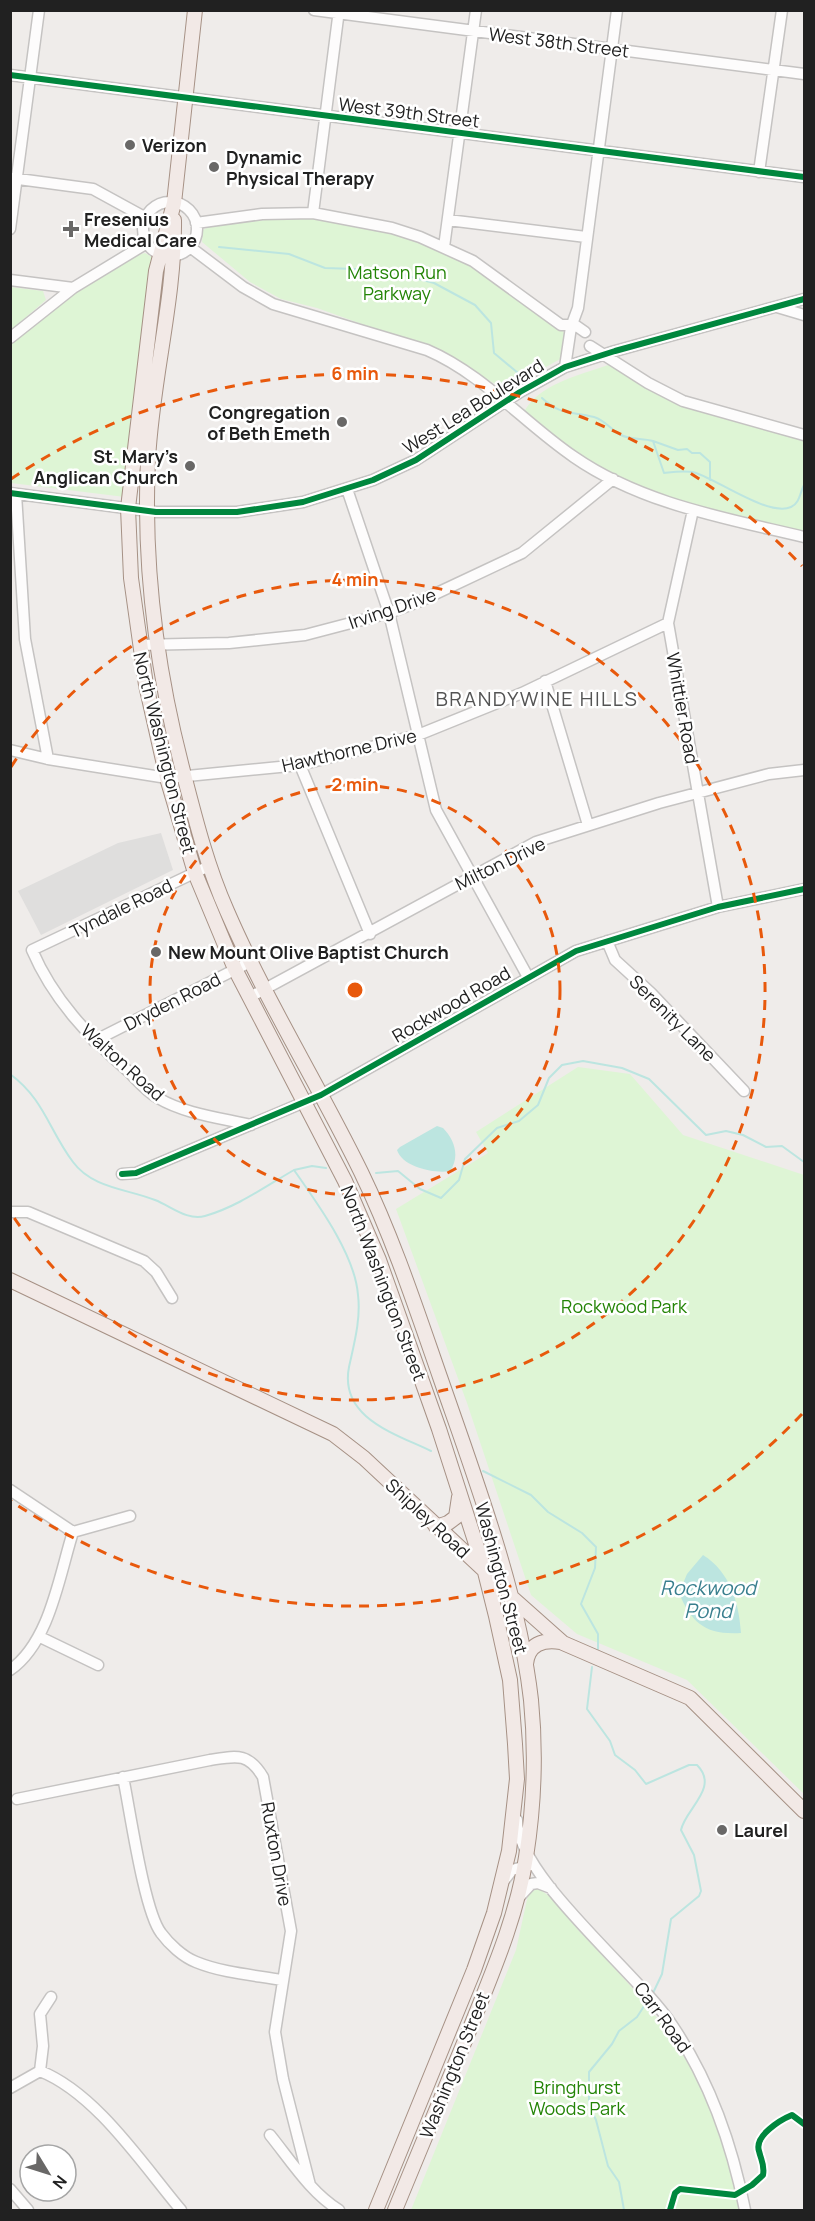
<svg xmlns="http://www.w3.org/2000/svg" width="815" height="2221" viewBox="0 0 815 2221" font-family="Manrope,sans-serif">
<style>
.park{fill:#def5d5}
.parking{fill:#dfdedd}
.water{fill:#bce5e0}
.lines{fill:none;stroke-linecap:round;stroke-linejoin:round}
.stream{stroke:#bce5e0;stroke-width:2}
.minor-casing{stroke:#c5c3c2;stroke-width:13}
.major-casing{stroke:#a69185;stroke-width:16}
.minor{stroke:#fdfcfc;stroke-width:10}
.major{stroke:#f2e9e6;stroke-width:14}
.cycleway-casing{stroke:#fff;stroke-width:10}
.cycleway{stroke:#00873e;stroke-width:6}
.ring{fill:none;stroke:#e8590c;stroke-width:3;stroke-dasharray:10 8}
.poi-dot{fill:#696867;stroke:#fff;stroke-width:2}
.labels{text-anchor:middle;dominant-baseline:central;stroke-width:5;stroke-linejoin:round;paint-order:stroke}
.street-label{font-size:18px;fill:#212121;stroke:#fff}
.poi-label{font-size:18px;font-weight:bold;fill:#212121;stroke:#fff;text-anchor:start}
.park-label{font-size:18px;fill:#238406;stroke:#fff}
.neighbourhood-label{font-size:20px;letter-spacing:1.5px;fill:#545454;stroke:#fff}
.water-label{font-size:20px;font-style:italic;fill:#397f8e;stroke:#fff}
.centre{fill:#e8590c;stroke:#fff;stroke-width:3}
.ring-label{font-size:18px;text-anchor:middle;font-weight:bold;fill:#e8590c;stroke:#fff;stroke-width:5;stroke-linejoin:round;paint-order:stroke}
</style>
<rect width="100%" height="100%" fill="#efecea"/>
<!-- park -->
<path class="park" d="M312 217 372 224 466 258 561 325 565 336 562 358 505 390 443 353 317 308 281 299 250 282 202 242 203 230 217 223Z
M145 253 155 259 125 497 11 483 10 342C49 312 97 266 145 253Z
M11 287 43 291 46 300 11 330Z
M608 365 683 401 804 435V537L693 510 612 479 522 416C536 384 578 376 608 365Z
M578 1067 630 1074 683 1135 804 1175V1794L687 1680 577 1634 531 1595 467 1403 396 1209 488 1153 476 1132Z
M537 1888C555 1897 567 1918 581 1933 663 2016 723 2091 739 2210H411L516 1950 528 1895Z"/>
<!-- parking -->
<path class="parking" d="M161 833 173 870 41 935 18 891 118 843Z"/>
<!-- water -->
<path class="water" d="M437 1126 443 1128C455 1140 460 1157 450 1171 435 1174 402 1167 397 1150L400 1147Z
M703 1555C730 1572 739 1602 741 1633 706 1635 692 1624 679 1593L687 1574Z"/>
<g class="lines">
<!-- stream -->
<path class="stream" d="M219 247 289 254 325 268 385 270 434 283 475 305 491 323 494 353 518 373
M542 398C561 416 571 411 594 417 605 420 611 430 621 435 631 440 642 438 653 441L664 473C674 472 686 470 696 473 718 480 769 517 791 507 800 503 800 492 804 485
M653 441 678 450 687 449 692 453H700L710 462V480
M10 1074C44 1099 49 1130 73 1162 92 1188 127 1189 155 1200 171 1206 187 1221 205 1216 237 1207 266 1186 294 1170 317 1203 355 1254 358 1295 361 1319 354 1344 349 1367 339 1418 396 1434 431 1451
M294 1170 312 1166 326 1168
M376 1173 398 1171 420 1189 441 1198 459 1180 465 1159 497 1128 519 1121 538 1105 549 1078 562 1065 583 1061 622 1068 649 1079 706 1135 726 1131 743 1135 766 1147 782 1146 804 1162
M483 1471 531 1495 548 1512 582 1533 596 1547 595 1568 581 1604 598 1634V1649
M592 1667 587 1709 610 1741 615 1755 635 1770 646 1784 689 1765H697C720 1788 685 1809 681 1830L694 1855 701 1891 699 1896 671 1919 662 1974 653 1993
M624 2210 619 2182 608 2166 596 2120 589 2105V2072L612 2044 619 2031 637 2017 648 2000"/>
<!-- minor casing -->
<g class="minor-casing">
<path id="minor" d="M314 10 804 74
M10 75 804 177
M759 172 782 10
M11 178 93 189 146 218
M143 229a27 27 0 1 1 54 0a27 27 0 1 1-54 0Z
M313 213 339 10
M448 220 586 237
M196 223 262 214 313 213 392 228 420 237 473 261 561 325H575L585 332
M10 229 39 10
M190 247 243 287 273 304 427 350C483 374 524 423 574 457 642 504 725 518 804 537
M444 247 476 10
M10 280 73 288
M777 307 804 315
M10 338 73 288 147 243
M590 346 648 383 683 401 804 435
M565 367 571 327 578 308 617 10
M347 489 389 613 436 810 528 977
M10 493 156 512H237L303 502 373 480 416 460 520 392 565 367 615 351 804 299
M16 494 25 639 48 759
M693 510 668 623 718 907
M139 645 229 643 305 635 389 613 418 602 522 553 613 479
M545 681 588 825
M10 750 48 759 167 778 300 765 418 735 522 693 668 623
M300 765 370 934
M209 866 32 950C53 999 88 1036 128 1071 137 1080 147 1092 158 1098 185 1114 221 1118 251 1125
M607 941 615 960 651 993 744 1091
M250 997 536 842 659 803 769 774 804 770
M94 1041 250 962
M122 1174 136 1173 321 1095 576 951 718 907 804 889
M10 1212H28L144 1261 156 1272 172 1298
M10 1490 73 1532 130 1516
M40 1637 98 1665
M10 1670C50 1642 59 1576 73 1532
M123 1777C130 1810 144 1911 161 1933 169 1944 183 1957 196 1962 223 1973 253 1975 282 1980
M17 1799 210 1760C236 1756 248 1752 263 1777L291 1931 275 2032 283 2079 310 2185
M517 1820C517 1877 638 1973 672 2025 710 2081 732 2144 745 2210
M502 1883 512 1870 530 1865
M520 1896 531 1884 538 1883 551 1888
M40 2071C96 2093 143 2165 181 2210
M10 2088 40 2071 43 2046 40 2014 51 1997
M270 2135C291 2161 311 2193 339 2210
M10 2189 28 2210"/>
</g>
<!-- major casing -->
<g class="major-casing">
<path id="major" d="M195 10 174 203 156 271 128 508 131 578 146 685 167 778 195 873 235 969 345 1181 379 1260 439 1429 485 1572 496 1616 510 1680 515 1744 517 1779 509 1851 494 1913 474 1970 376 2210
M174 220C175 300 152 379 148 460 143 566 156 668 183 771 195 818 207 866 227 911 266 1001 318 1084 361 1172 393 1238 416 1308 440 1377 475 1478 519 1594 531 1700 536 1751 534 1806 526 1857 517 1916 493 1971 471 2026 445 2088 420 2149 395 2210
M10 1280 333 1434 364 1458 485 1571
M436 1527 448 1523 456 1517 459 1497
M509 1595 563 1643 690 1698 804 1811
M526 1664C528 1644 543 1639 561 1642"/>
</g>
<!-- minor -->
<use href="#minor" class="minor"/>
<!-- major -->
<use href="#major" class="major"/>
<!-- cycleway casing -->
<g class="cycleway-casing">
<path id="cycleway" d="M10 75 804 177
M10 493 156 512H237L303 502 373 480 416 460 520 392 565 367 615 351 804 299
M122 1174 136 1173 321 1095 576 951 718 907 804 889
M670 2210 675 2193 680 2189 735 2195 752 2185 763 2175C765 2165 761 2160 759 2151 754 2136 780 2120 792 2115L804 2124"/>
</g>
<!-- cycleway -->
<use href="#cycleway" class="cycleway"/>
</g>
<!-- distance rings -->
<g class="ring">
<circle cx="355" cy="990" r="205"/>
<path d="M11 767A410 410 0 1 1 11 1213"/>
<path d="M802 1414A616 616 0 0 1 11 1501M11 479A616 616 0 0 1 802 566"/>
</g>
<!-- markers -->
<g class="poi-dot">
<circle cx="130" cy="145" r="6"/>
<circle cx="214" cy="167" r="6"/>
<path d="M68 220h6v6h6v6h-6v6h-6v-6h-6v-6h6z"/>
<circle cx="342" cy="422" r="6"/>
<circle cx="190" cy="466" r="6"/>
<circle cx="156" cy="952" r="6"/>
<circle cx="722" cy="1830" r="6"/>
</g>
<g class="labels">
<!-- street labels -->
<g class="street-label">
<text transform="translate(559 42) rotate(7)">West 38th Street</text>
<text transform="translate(409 112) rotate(7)">West 39th Street</text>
<text transform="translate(473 406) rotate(-32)">West Lea Boulevard</text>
<text transform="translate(392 608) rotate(-19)">Irving Drive</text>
<text transform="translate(683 708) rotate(80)">Whittier Road</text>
<text transform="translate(349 750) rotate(-13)">Hawthorne Drive</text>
<text transform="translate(165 753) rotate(76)">North Washington Street</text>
<text transform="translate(500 863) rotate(-26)">Milton Drive</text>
<text transform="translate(121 908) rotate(-26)">Tyndale Road</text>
<text transform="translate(172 1001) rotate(-27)">Dryden Road</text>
<text transform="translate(451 1004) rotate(-30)">Rockwood Road</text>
<text transform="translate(673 1018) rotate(45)">Serenity Lane</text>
<text transform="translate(123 1062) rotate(42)">Walton Road</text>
<text transform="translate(384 1283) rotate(69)">North Washington Street</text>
<text transform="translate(428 1518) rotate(43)">Shipley Road</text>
<text transform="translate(502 1578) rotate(75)">Washington Street</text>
<text transform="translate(277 1854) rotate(80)">Ruxton Drive</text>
<text transform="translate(663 2017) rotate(54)">Carr Road</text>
<text transform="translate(454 2065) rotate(-68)">Washington Street</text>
</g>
<!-- poi labels -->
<g class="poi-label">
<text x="142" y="145">Verizon</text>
<text x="226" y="157">Dynamic<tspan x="226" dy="21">Physical Therapy</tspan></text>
<text x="84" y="219">Fresenius<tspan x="84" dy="21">Medical Care</tspan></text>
<text x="330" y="412" text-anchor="end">Congregation<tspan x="330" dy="21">of Beth Emeth</tspan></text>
<text x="178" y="456" text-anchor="end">St. Mary’s<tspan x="178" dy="21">Anglican Church</tspan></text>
<text x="168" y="952">New Mount Olive Baptist Church</text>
<text x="734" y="1830">Laurel</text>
</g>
<!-- park labels -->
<g class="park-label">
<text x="397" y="272">Matson Run<tspan x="397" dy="21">Parkway</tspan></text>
<text x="624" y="1306">Rockwood Park</text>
<text x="577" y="2087">Bringhurst<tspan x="577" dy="21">Woods Park</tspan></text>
</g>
<!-- neighbourhood labels -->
<g class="neighbourhood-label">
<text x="537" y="698">BRANDYWINE HILLS</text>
</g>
<!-- water labels -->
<g class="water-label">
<text x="708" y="1587">Rockwood<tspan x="708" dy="23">Pond</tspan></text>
</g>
</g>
<circle cx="355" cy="990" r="9" class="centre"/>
<g class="ring-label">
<text x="355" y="380">6 min</text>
<text x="355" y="586">4 min</text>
<text x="355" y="791">2 min</text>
</g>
<!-- border -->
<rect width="815" height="2221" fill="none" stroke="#212121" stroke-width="24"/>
<!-- north arrow -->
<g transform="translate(48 2173) rotate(128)"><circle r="28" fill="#ffffff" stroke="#a6a6a6" stroke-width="1.5"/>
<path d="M0-4.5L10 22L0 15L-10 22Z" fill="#696867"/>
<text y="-9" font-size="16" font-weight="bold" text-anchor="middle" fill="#212121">N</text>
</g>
</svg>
